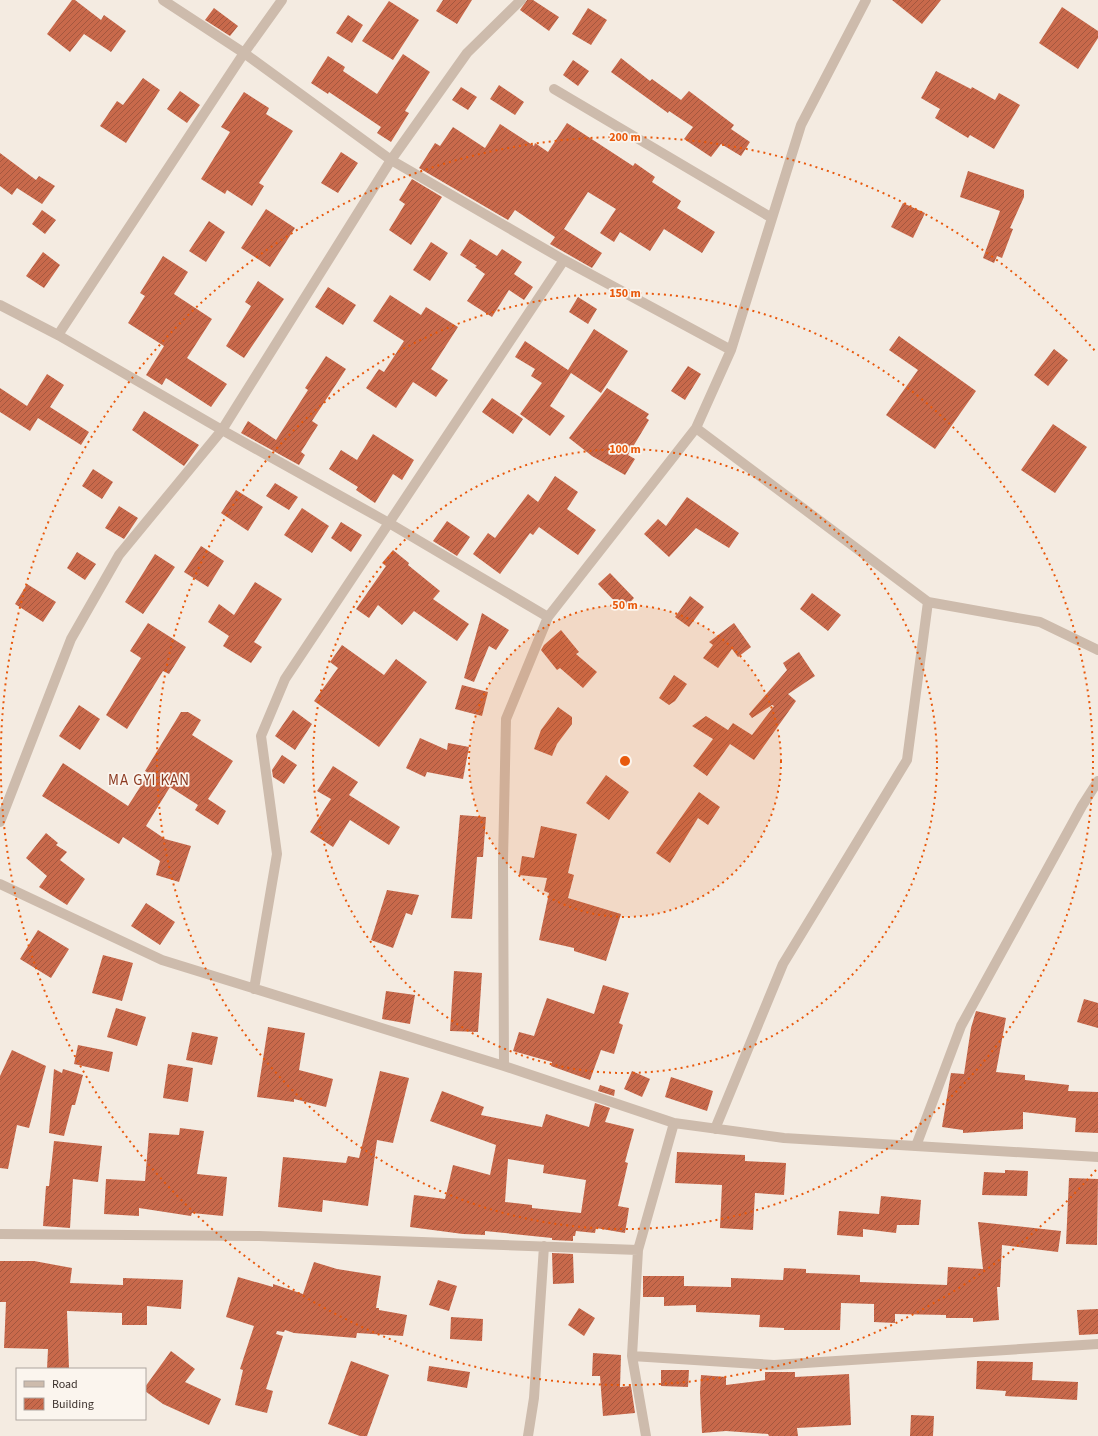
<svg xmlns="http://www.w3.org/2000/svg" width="1098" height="1436" viewBox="0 0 1098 1436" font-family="'Source Sans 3',sans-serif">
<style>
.building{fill:url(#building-hatch);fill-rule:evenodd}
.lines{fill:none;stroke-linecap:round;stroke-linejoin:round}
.minor{stroke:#cdbbac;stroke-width:10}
.ring{fill:none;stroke:#e8590c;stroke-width:2;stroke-dasharray:2 4}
.labels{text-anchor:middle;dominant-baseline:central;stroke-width:3.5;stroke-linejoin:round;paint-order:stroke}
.quarter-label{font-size:15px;letter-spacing:1px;fill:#8c3b22;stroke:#fbf5ee}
.centre{fill:#e8590c;stroke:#fbf5ee;stroke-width:2}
.ring-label{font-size:12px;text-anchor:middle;font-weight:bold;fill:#e8590c;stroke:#fbf5ee;stroke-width:3.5;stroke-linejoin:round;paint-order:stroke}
</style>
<defs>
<pattern id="building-hatch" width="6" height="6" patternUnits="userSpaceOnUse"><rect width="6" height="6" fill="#c8694b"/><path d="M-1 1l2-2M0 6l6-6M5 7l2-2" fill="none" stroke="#a4573f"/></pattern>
</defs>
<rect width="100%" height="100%" fill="#f4ebe1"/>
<!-- building -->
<path class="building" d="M72 0H75L101 20 104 15 126 31 111 52 84 34 70 52 47 34Z
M443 0H472L457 24 436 11Z
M527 0H533L559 17 549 31 520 10Z
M892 0H941L922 24Z
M389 1 419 20 393 60 362 41Z
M1062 7 1098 31V38L1078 69 1039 43Z
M214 8 238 26 230 36 205 20Z
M588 8 607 20 591 45 572 34Z
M348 15 363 25 352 43 336 33Z
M403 54 430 72 405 111 409 113 391 142 377 133 381 127 329 92 328 94 311 83 328 56 345 67 343 71 377 94Z
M621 58 650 81 652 79 681 100 689 91 734 125 731 129 750 142 741 156 721 144 711 157 684 139 693 127 669 111 668 113 611 72Z
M573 60 589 71 578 86 563 75Z
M936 71 971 89 972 87 995 100 999 93 1020 105 994 149 970 135 968 138 935 118 940 109 921 98Z
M143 78 160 90 126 143 100 126 117 101 123 105Z
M499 85 524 102 515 115 490 99Z
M461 87 477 97 468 110 452 100Z
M180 91 200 105 187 123 167 109Z
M244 92 269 108 266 114 293 131 259 183 264 186 252 206 227 190 225 194 201 179 230 132 221 127Z
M567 123 633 166 635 163 655 177 652 182 681 201 677 208 715 232 702 253 664 229 650 251 620 232 614 242 600 233 616 209 588 192 564 229 602 253 592 268 550 244 555 237 515 210 508 220 419 168 435 143 440 146 453 127 485 148 500 124 534 146 535 143 548 152Z
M341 152 358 163 338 193 321 183Z
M0 153 36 180 39 176 55 186 42 204 17 188 12 195 0 186Z
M968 171 1024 190V197L1010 228 1013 229 1002 258 997 256 994 263 983 258 1000 211 960 197Z
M412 179 442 197 411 245 389 230 405 204 399 200Z
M903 203 925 213 913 238 891 227Z
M266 209 295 228 270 267 241 248Z
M42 210 56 220 45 234 32 224Z
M209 221 225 232 206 262 189 251Z
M470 239 497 256 502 249 522 262 514 274 533 287 524 300 509 290 492 317 467 301 485 274 475 267 477 266 460 255Z
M431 242 448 253 430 281 413 270Z
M43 252 60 265 44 288 26 276Z
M163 256 188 272 174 294 212 319 187 358 227 384 211 407 166 378 162 385 146 375 164 346 128 323 145 296 140 293Z
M258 281 284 299 244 358 226 346 251 306 245 302Z
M328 287 356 305 343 325 315 307Z
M390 295 421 315 426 307 458 327 431 369 448 380 436 397 413 382 396 408 366 388 379 369 384 372 404 341 373 321Z
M578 297 597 309 588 324 569 312Z
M594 329 628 351 601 393 571 373 550 406 565 416 550 436 520 414 542 383 531 376 535 369 515 357 525 341 568 370Z
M899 336 976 391 935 449 886 415 918 370 889 350Z
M1054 349 1068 360 1048 386 1034 375Z
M326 356 346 369 312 421 318 425 301 452 305 455 299 465 241 433 248 421 276 440 308 390 305 388Z
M688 366 701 374 685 400 671 391Z
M47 374 64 385 50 407 89 432 81 445 38 418 30 431 0 412V388L27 406Z
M607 388 649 414 646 418 649 420 628 455 635 459 625 475 592 456 569 438Z
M492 398 523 419 513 434 482 412Z
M144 411 199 445 184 466 132 430Z
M1053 424 1087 447 1055 493 1021 470Z
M373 434 414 460 402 480 393 474 375 503 356 490 358 487 329 469 341 450 357 460Z
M93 469 113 482 102 499 82 486Z
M555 476 578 492 567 509 596 530 578 555 539 527 533 535 530 533 500 574 473 554 488 533 495 538 528 494 538 502Z
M275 483 298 497 289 510 266 496Z
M236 490 263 507 248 531 221 513Z
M687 497 739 533 729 548 696 528 669 557 644 534 658 519 666 526Z
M119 506 138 518 124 539 105 528Z
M302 508 329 526 312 553 284 535Z
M447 521 470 537 457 556 433 541Z
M341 522 362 535 351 552 331 538Z
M201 546 224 561 208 587 184 572Z
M393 550 409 563 408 565 440 591 433 599 469 624 457 641 414 611 402 625 378 605 369 618 356 609 386 566 382 563Z
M77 552 96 564 85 580 67 568Z
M155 554 175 567 143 614 125 602Z
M610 573 634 598 623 610 598 584Z
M255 582 282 599 254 642 262 647 251 663 223 646 229 636 208 622 219 604 234 615Z
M27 584 56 602 43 622 15 604Z
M812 593 841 615 828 631 800 609Z
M690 596 704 607 689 627 675 617Z
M482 613 509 630 496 650 489 646 474 682 464 678Z
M148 623 186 647 169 674 163 671 127 729 106 715 141 658 130 651Z
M734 623 751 647 738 657 732 649 718 668 703 658 713 645 709 642Z
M561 630 579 652 576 654 597 672 583 688 560 668 557 670 541 650 544 645Z
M342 645 384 675 396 659 427 682 379 747 314 701 338 668 330 662Z
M799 652 815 676 788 694 796 701 754 760 730 744 707 776 693 766 713 739 692 726 706 716 728 730 733 723 752 735 774 706 772 705 752 718 749 714 787 670 783 663Z
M674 675 687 684 675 701 669 705 659 698Z
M462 685 488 692 482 716 455 709Z
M79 705 100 719 80 750 59 736Z
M558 707 572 717V724L557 744 552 756 534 749 541 730Z
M293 710 312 724 295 750 275 736Z
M181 712H188L201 720 192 735 233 761 208 799 226 811 218 825 195 810 198 805 170 787 146 826 165 839 191 846 179 882 156 875 160 861 123 837 119 844 42 796 63 763 128 806 149 773 145 771Z
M420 738 447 750 448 743 469 747 463 779 427 772 425 777 406 768Z
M282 755 297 765 284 784 273 777 272 770Z
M333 766 358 782 349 795 400 827 389 845 350 820 333 847 310 832 331 799 317 791Z
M606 775 629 792 609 820 586 803Z
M699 792 720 807 708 825 698 818 670 863 656 853Z
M460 815 486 817 483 857H477L472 919 451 918Z
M541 826 577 834 568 873 574 875 568 898 621 914 606 961 574 951V948L539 940 549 893 544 891 547 878 519 875 522 856 534 858Z
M46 833 58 843 56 845 67 852 60 860 85 879 67 905 39 887 47 876 26 858Z
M387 890 419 895 412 915 406 913 393 948 371 940Z
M146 903 175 922 160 945 131 926Z
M38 930 69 949 51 978 20 959Z
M103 955 133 963 122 1001 92 993Z
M454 971 482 973 478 1032 450 1031Z
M603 985 629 993 619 1023 623 1025 614 1054 601 1050 590 1080 551 1066 552 1062 513 1051 519 1032 534 1036 547 998 594 1014Z
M386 991 415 995 410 1024 382 1019Z
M1084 999 1098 1003V1028L1077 1022Z
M116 1008 146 1017 137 1046 107 1037Z
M976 1011 1006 1018 996 1072 1025 1075V1080L1069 1085 1068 1091 1098 1092V1133L1075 1132 1076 1118 1023 1112V1129L963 1133V1130L942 1127 951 1073 964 1074 971 1028Z
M268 1027 305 1033 299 1070 333 1079 326 1107 294 1099V1102L257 1097Z
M192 1032 218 1037 212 1065 186 1060Z
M78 1045 113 1052 109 1072 74 1064Z
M12 1050 46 1066 29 1128 17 1125 8 1169 0 1168V1076Z
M168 1064 193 1068 188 1102 163 1098Z
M54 1069 62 1073 63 1069 83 1075 75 1105H72L64 1136 49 1133Z
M380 1071 409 1078 393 1143 377 1140 368 1206 323 1200 322 1212 278 1207 283 1157 346 1163 348 1156 359 1158Z
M632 1071 650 1079 642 1097 624 1089Z
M671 1077 713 1091 707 1111 665 1097Z
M600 1085 615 1090 614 1096 598 1091Z
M442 1091 484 1107 481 1115 542 1127 546 1114 589 1127 595 1103 610 1108 605 1122 634 1129 625 1162 628 1163 618 1206 629 1208 625 1233 596 1228 595 1233 576 1231 575 1236H573V1241L552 1240V1238L485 1231V1235L463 1234 410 1227 414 1195 445 1199 453 1165 490 1175 496 1145 430 1121ZM508 1159 544 1165 543 1173 586 1180 581 1213 532 1208V1205L505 1202Z
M180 1128 204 1131 197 1174 227 1177 223 1216 192 1213 191 1216 139 1208V1216L104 1214 106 1179 145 1181 149 1133 179 1135Z
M54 1141 102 1146 98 1182 73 1179 70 1228 43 1226 46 1186H49Z
M677 1152 745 1155V1161L786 1163 784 1195 755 1193 753 1230 720 1228 722 1185 675 1183Z
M1005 1170 1028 1171 1027 1196 982 1195 984 1172 1005 1173Z
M1069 1178 1098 1179 1097 1245 1066 1244Z
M881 1196 921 1200 919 1225H897L896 1233 863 1229V1237L837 1235 839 1211 879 1214Z
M978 1222 1061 1231 1058 1252 1002 1245 1000 1287H997L999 1320 973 1322V1318H946V1315L895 1314V1323L874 1322V1304L841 1303 840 1330H784V1328L759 1327 760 1315 696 1312V1305L664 1306V1297H643V1276H684V1286L731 1287V1278L783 1280 784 1268 806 1269V1273L860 1275V1282L947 1285 948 1267 983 1269Z
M552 1253 573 1254 574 1283 553 1284Z
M0 1261H34L72 1268 70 1283 123 1285V1278L183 1280 181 1309 147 1306V1325H122V1313L67 1311 69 1369H47L48 1349 4 1348 6 1302H0Z
M314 1262 337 1269 381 1276 376 1308H379V1310L407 1315 403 1336 357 1333 356 1338 294 1333 285 1330 284 1332 277 1331 276 1334 283 1336 266 1389 273 1391 267 1413 235 1405 243 1370 240 1369 254 1326 226 1317 238 1277 273 1287V1284L303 1294Z
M438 1280 457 1286 449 1311 429 1305Z
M579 1308 595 1318 584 1336 568 1325Z
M1098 1309V1334L1079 1335 1077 1310Z
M451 1317 483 1319 482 1341 450 1339Z
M171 1351 195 1369 185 1382 221 1399 209 1425 163 1404 145 1391V1387Z
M593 1353 621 1355 620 1387 631 1386 635 1413 603 1416 600 1376H592Z
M351 1361 389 1375 367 1436H360L328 1424Z
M977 1361 1033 1362 1032 1380 1078 1382 1077 1400 1005 1396 1006 1391 976 1389Z
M429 1366 470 1372 467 1388 427 1381Z
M661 1370H689L688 1387 661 1386Z
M765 1372H795V1377L849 1374 851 1425 797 1428 798 1436H769L768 1434 726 1431 702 1433 700 1392 701 1375 726 1377V1385L765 1380Z
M911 1415 934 1416 933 1436H910Z"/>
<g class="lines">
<!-- minor -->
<path class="minor" d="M163 0 244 53 391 160 564 260 731 350
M554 89 772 218
M0 305 58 335 222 430 389 523 548 617
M58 335 244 53 282 0
M696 428 928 602 1040 622 1098 650
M0 822 71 639 119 555 222 430 391 160 467 53 521 0
M0 884 162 960 504 1066 674 1123 784 1138 1098 1157
M254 989 277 854 261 736 285 679 564 260
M504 1066 503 861 506 719 548 617 696 428 731 350 801 125 866 0
M715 1129 783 964 907 760 928 602
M916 1146 961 1026 1082 806 1098 781
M0 1234 259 1236 638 1250 674 1123
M638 1250 632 1356 646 1436
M632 1356 774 1365 1098 1344
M528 1436 534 1398 544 1246"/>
</g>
<!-- distance rings -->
<circle cx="625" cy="761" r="156" fill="#e8590c" fill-opacity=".12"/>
<g class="ring">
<circle cx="625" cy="761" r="156"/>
<circle cx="625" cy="761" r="312"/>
<circle cx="625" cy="761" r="468"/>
<path d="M1096 1170A624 624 0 1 1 1096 352"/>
</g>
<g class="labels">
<!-- quarter labels -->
<g class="quarter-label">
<text x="149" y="780">MA GYI KAN</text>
</g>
</g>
<circle cx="625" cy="761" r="6" class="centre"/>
<g class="ring-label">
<text x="625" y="141">200 m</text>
<text x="625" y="297">150 m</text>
<text x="625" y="453">100 m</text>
<text x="625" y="609">50 m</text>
</g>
<!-- legend -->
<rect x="16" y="1368" width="130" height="52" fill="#fbf5ee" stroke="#aea6a0"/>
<rect x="24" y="1381" width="20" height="6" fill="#cdbbac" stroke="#aea6a0"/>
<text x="52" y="1388" font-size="12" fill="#3b302b">Road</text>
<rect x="24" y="1398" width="20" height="12" fill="url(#building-hatch)" stroke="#aea6a0"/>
<text x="52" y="1408" font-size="12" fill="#3b302b">Building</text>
</svg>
